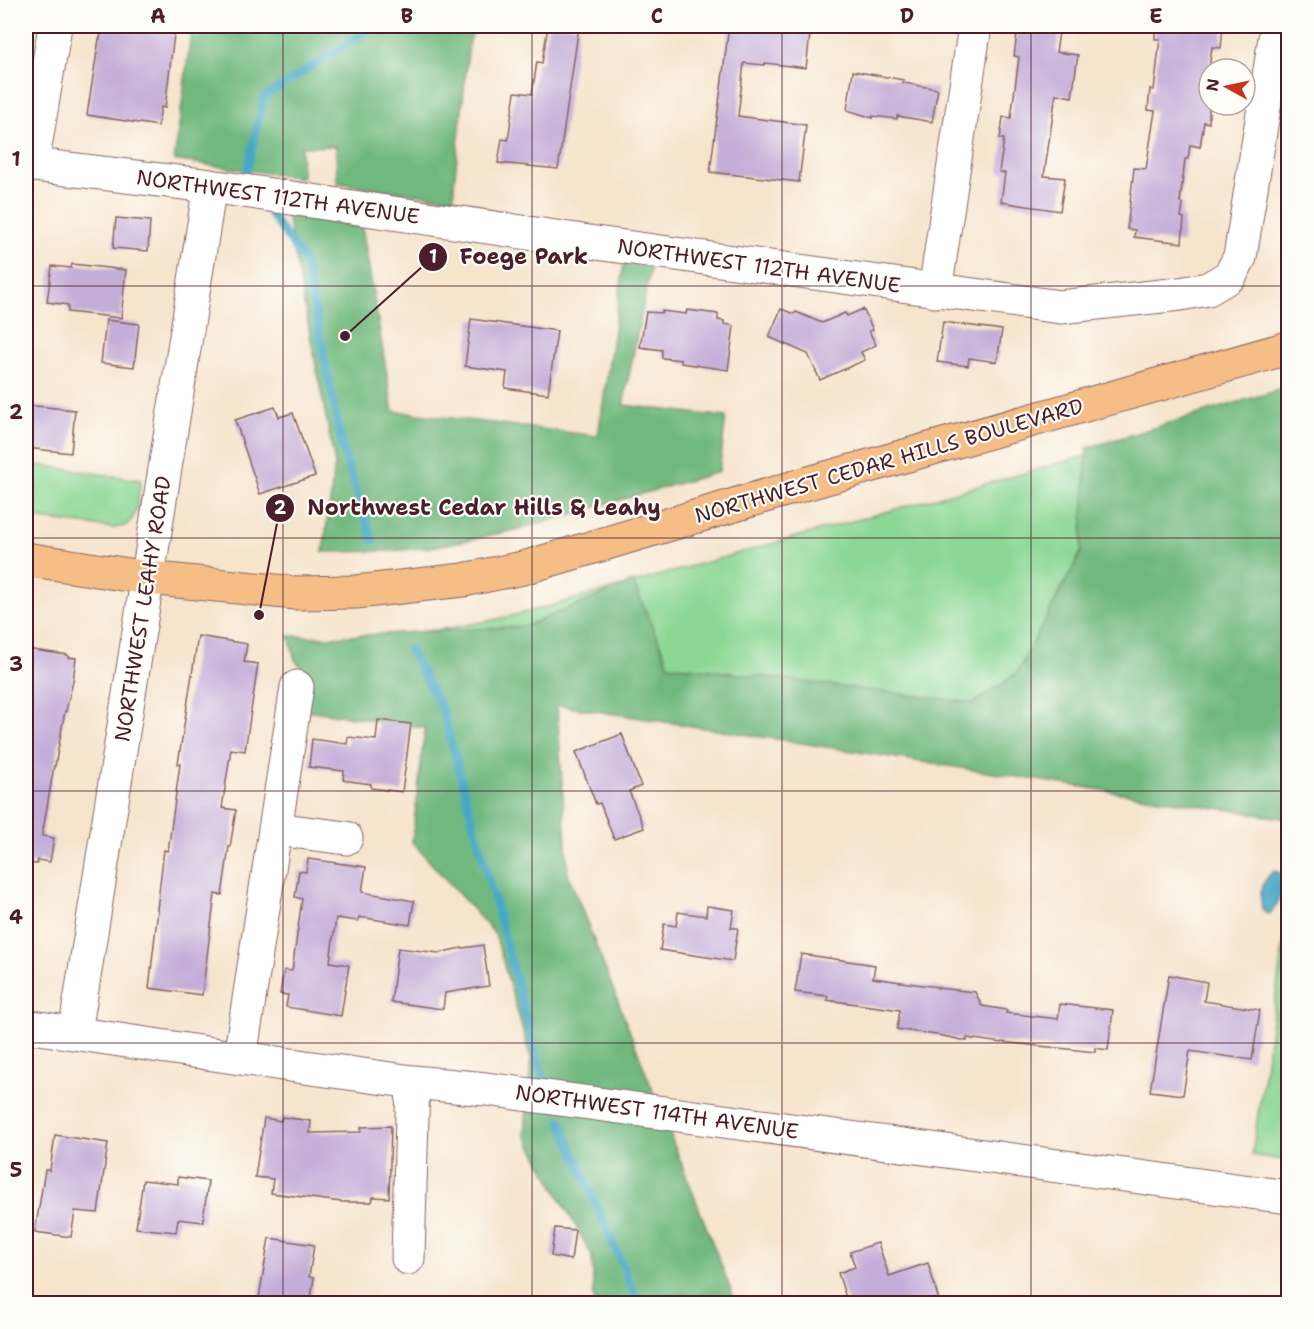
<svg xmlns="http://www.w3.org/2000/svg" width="1314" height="1329" viewBox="0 0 1314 1329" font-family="'Shantell Sans',sans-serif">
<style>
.green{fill:#8bd794;stroke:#6a7b60;stroke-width:1.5}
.forest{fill:#70b87e;stroke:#5d6c54;stroke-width:1.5}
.water{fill:#47a8c6;stroke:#486478;stroke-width:1.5}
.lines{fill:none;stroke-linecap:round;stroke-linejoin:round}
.stream{stroke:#47a8c6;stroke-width:8}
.building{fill:#c4add8}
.minor-casing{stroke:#866464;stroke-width:35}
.major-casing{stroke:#866464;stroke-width:35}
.minor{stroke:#fff;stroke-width:33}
.major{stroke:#f5be86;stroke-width:33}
.grid{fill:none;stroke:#4a1f2b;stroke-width:1.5;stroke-opacity:0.55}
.labels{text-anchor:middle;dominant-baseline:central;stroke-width:4.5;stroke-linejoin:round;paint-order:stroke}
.street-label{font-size:21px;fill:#4a1f2b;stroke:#fdfcf7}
.leader{fill:none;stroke:#4a1f2b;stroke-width:2}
.callout-dot{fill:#4a1f2b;stroke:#fdfcf7;stroke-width:2}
.mark-label{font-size:18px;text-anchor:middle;font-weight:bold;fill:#fff}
.callout-label{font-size:22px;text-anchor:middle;font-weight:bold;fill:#4a1f2b;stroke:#fdfcf7;stroke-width:4.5;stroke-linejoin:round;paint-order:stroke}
.neatline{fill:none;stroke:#4a1f2b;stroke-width:2}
.grid-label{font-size:20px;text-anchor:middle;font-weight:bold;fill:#4a1f2b}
</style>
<rect width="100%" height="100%" fill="#fdfcf7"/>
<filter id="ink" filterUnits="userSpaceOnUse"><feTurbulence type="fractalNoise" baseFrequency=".0167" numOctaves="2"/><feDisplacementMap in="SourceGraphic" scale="12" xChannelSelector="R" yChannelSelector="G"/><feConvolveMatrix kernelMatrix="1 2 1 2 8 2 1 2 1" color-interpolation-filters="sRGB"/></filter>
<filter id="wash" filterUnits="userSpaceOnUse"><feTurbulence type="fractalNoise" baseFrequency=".008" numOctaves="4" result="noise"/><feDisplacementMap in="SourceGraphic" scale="24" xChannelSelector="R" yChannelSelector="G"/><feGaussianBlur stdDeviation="1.35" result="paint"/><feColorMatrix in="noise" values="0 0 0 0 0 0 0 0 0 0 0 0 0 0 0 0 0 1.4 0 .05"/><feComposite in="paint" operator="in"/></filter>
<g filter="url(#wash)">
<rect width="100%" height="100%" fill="#f6e4cd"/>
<!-- green -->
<path class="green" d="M1288 399V769L383 635 437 630 494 620 543 608Z
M26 463 141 480C138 494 139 519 124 526 121 527 117 527 114 528L26 517Z
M1288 914V1161L1252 1155Z"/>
<!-- forest -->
<path class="forest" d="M192 26H477L469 42 454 185V199L337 183 336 146 301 147 302 178 174 160C181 115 186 70 192 26Z
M287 215 362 227 393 411 598 436 624 263 651 266 623 405 726 417 719 472 515 530 474 539 431 547 392 551 323 552 335 464Z
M1288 387V819L557 705 568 874 736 1303H594L592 1256 525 1134 531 1058 495 934 412 842 425 728 306 710 311 676 295 660 289 636 329 637 526 626 633 582 669 665 974 703 1017 673 1081 552 1087 448Z"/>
<!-- water -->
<path class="water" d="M1275 871 1283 874C1283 886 1280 907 1269 914L1263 911C1258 898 1261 878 1275 871Z"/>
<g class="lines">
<!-- stream -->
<path class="stream" d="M245 179 264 97 372 28 373 26
M271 215 305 262 343 450 373 541
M409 649 442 708 544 1083
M560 1120 639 1304"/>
</g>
<g id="blocks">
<!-- building -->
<path class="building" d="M102 26H175L165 108 161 107 158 126 87 115 99 39H100Z
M548 26H579L558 169 498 163 502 139 508 140 515 92 532 94 537 62 542 63Z
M729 26H811L806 68 765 63 764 65 744 63 738 116 806 125 799 182 710 172Z
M1018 26H1060L1056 52 1078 55 1072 97 1056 94 1044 176 1065 178 1060 211 1001 202 1005 173 999 172 1004 139H1000L1003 117 1011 118 1019 57 1014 56Z
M1155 26H1223L1221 48 1212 47 1209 69 1206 92 1209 93V123L1204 122 1200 147 1190 145 1188 159H1185L1180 203 1183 204 1181 217 1184 218 1182 243 1134 237 1135 230 1127 229 1134 168 1146 169 1155 111 1148 110 1150 89 1154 90 1160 39H1155Z
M853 71 904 80 903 83 938 89 932 122 897 116V119L873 116V118L847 110Z
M116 218 150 221 148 251 113 248Z
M72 264 126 270 121 318 68 312V305L47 302 52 266 71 268Z
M781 309 794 314 796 312 822 323 845 313 847 316 863 309 873 330 869 331 876 345 861 352 865 360 820 380 808 354 769 337Z
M687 310 718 314V320L724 321V324L734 326 728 370 681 363V360L662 358V350L640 347 646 312 662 313V311L686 314Z
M471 319 557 331 548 394 505 388 507 372 465 366Z
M106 320 139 324 134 367 101 363Z
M943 322 1002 330 997 362 969 358 968 366 937 362Z
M26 405 75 410 71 453 26 448Z
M275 407 279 417 293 413 315 476 260 494 235 420Z
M198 636 247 644 244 662 258 664 245 751 231 749 222 808 236 810 230 847H229L222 895 215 894 202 995 149 988 158 909H157L164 850 168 851 180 764H178Z
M26 649 68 655V657L76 658 73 681 66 711H65L55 766H54L42 836 54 838 50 862 38 860 37 864 26 863Z
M378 720 411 724 402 792 371 788V784L343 780 344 771 309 767 312 739 347 744 348 737 376 740Z
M622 734 641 786 629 791 644 828 614 839 600 803 596 804 576 752Z
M308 859 366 867 362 892 414 901 410 925 359 917 358 921 336 918 330 962 349 965 341 1016 286 1007 288 995 280 994 284 970 292 971 302 899 295 897 299 871 306 872Z
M707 906 734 910 731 928H738L733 961 660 950 664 924 676 926 678 912 706 916Z
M483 945 489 986 445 993 443 1009 391 1002 398 948 439 953 456 949Z
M801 954 875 965 873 978 938 987 937 988 975 992 982 1006 1007 1010 1006 1013 1058 1019 1060 1004 1113 1010 1108 1050 1095 1048V1052L1002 1042V1043L967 1038V1041L943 1036 897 1029 900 1010 827 1000 828 996 795 992Z
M1169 975 1207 982 1204 1001 1260 1010 1252 1060 1190 1051 1183 1095 1150 1091Z
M282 1117 311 1121 310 1133 361 1132V1127L391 1126 389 1198 373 1197 372 1202H342L271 1193 273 1179 255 1177 264 1118 281 1121Z
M55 1135 108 1143 98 1213 75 1211 71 1237 35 1232 45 1170H50Z
M178 1177 208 1181 203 1222 178 1219 176 1232 136 1228 143 1180 178 1184Z
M555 1228 575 1230 571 1260 551 1256Z
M269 1238 314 1245 309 1277 314 1278 310 1304H258Z
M878 1243 889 1276 928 1263 940 1304H848L838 1273 855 1267 850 1252Z"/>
</g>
</g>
<g filter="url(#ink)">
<use href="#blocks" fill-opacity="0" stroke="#866464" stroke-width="1.5"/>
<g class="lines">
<!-- minor casing -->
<g class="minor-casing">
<path id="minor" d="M26 164 210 186 603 244 1060 307 1180 294 1208 289 1230 276 1240 257 1277 26
M32 165 55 26
M935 291 975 26
M275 829 346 838
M26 1026 240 1058 413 1082 486 1089 1288 1197
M75 1033 210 186
M240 1058 297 687
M408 1258 413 1082"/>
</g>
<!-- major casing -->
<g class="major-casing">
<path id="major" d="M26 559 148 578 295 593 356 592 463 580 523 568 805 484 1288 348"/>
</g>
<!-- minor -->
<use href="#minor" class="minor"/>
<!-- major -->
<use href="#major" class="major"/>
</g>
</g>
<!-- grid -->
<path class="grid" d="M283 26V1304M532 26V1304M782 26V1304M1031 26V1304M26 286H1288M26 538H1288M26 791H1288M26 1043H1288"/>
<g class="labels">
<!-- street labels -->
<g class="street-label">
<text transform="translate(278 197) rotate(8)">NORTHWEST 112TH AVENUE</text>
<text transform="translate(759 266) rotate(8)">NORTHWEST 112TH AVENUE</text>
<text transform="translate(889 461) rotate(-16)">NORTHWEST CEDAR HILLS BOULEVARD</text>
<text transform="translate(143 609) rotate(-81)">NORTHWEST LEAHY ROAD</text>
<text transform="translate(657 1112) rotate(8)">NORTHWEST 114TH AVENUE</text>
</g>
</g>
<!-- callouts -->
<path class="leader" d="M345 336L433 257M259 615L280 508"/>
<g class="callout-dot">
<circle cx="345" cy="336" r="6"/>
<circle cx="259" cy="615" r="6"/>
<circle cx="433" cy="257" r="15"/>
<circle cx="280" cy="508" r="15"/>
</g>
<g class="mark-label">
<text x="433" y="263">1</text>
<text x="280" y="514">2</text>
</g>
<g class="callout-label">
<text x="524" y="264">Foege Park</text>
<text x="484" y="515">Northwest Cedar Hills &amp; Leahy</text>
</g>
<!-- margin -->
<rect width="1314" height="1329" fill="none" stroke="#fdfcf7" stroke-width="66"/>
<!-- north arrow -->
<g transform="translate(1227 87) rotate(278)"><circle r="28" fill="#fdfcf7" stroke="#b5a4a5" stroke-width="1.5"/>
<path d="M0-4.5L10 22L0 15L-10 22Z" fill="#c8321e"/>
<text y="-9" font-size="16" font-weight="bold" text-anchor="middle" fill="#4a1f2b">N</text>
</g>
<rect x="33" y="33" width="1248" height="1263" class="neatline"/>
<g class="grid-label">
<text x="158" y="23">A</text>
<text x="407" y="23">B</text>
<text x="657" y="23">C</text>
<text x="907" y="23">D</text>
<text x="1156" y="23">E</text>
<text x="16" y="166">1</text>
<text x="16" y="419">2</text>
<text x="16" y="671">3</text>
<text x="16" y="924">4</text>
<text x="16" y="1177">5</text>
</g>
</svg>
